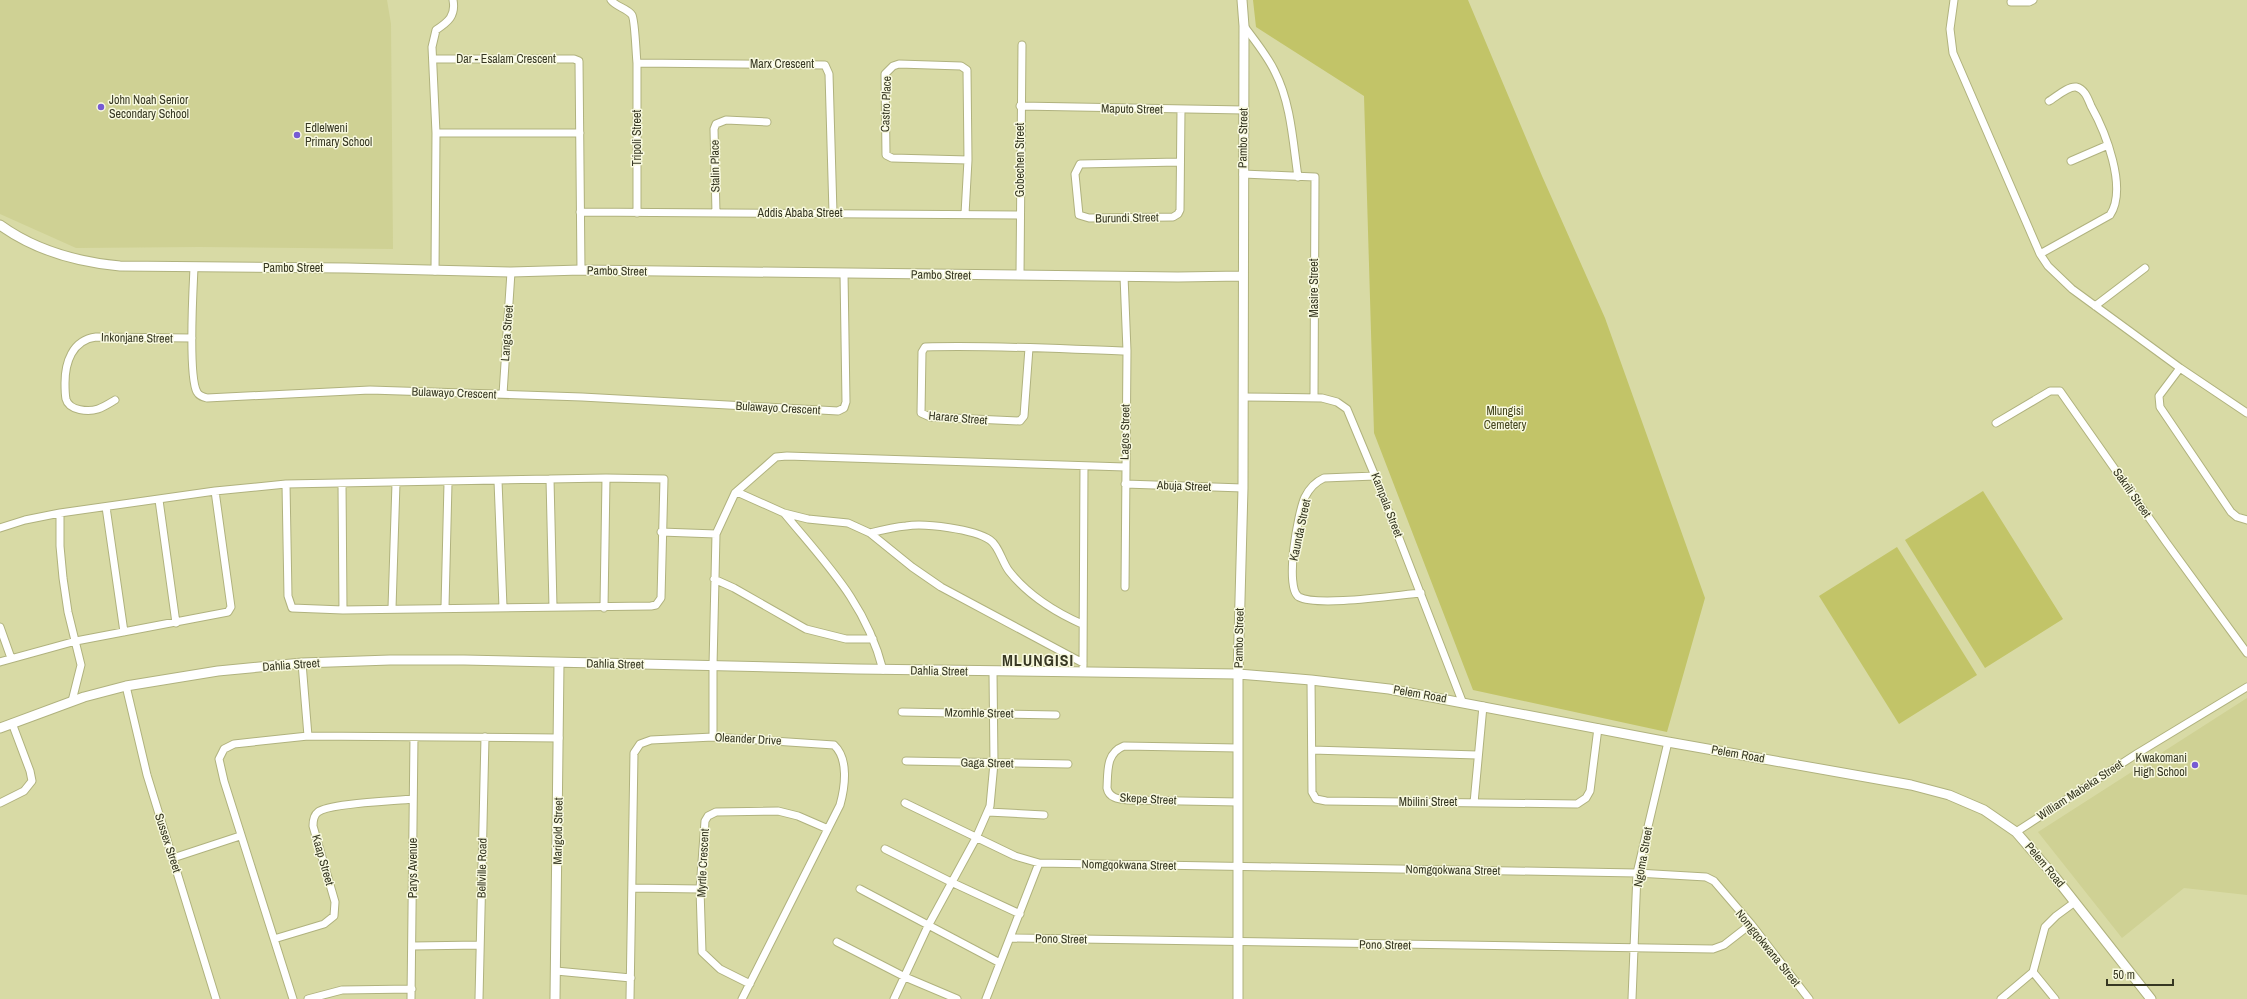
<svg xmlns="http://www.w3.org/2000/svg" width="2247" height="999" viewBox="0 0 2247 999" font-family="'Archivo Narrow',sans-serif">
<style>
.built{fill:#cfd194}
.green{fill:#c2c468}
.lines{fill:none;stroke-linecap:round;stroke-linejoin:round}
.minor-casing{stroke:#b0b27e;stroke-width:9}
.tertiary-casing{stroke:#b0b27e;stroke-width:11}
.minor{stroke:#fff;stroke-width:7}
.tertiary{stroke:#fff;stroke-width:9}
.poi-dot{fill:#765ad4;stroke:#f8f9df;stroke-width:1.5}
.labels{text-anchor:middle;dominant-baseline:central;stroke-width:3;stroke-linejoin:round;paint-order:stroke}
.street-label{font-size:12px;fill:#363722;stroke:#f8f9df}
.poi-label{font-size:12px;fill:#363722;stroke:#f8f9df;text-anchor:start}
.park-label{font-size:12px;fill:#44451d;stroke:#f8f9df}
.district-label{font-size:16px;font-weight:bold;letter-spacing:1px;fill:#363722;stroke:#f8f9df}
</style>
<rect width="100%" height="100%" fill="#d8daa5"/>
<!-- built -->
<path class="built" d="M0 0H387L391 24 393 249 199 247 76 248 0 214Z
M2247 698V895L2184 888 2122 938 2038 832Z"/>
<!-- green -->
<path class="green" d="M1253 0H1468L1542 176 1605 318 1705 598 1667 732 1473 690 1374 433 1364 96 1256 27Z
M1983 491 2063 619 1985 668 1905 540Z
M1897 547 1977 675 1899 724 1819 596Z"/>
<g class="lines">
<!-- minor casing -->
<g class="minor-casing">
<path id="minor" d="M611 0C616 7 627 8 632 15 635 20 636 54 637 63V213
M1954 0 1950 29 1953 53 2040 254 2048 266 2072 289 2180 368 2247 413
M2011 2H2029L2033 0
M1244 26C1255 41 1267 55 1275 72 1291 103 1293 143 1298 177
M433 59H574L579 61 581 270
M637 63 825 65 829 74 833 213
M1020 106 1244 110
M436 133H580
M2071 161 2108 145
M1179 162 1080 164 1075 174 1079 215 1089 218 1173 217 1178 214 1180 210 1181 110
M1243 174 1315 177 1314 398
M580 212 1020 215
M716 213 714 129 716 124 726 120 767 122
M965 214 968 160 967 70 961 66 899 64 893 66 885 74 886 155 892 158 968 160
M2040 254 2110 215C2128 188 2105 131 2091 106 2088 99 2085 89 2076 87 2068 86 2056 97 2049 101
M194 268C193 290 188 376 197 392 199 396 203 397 207 398L370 390 582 397 838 411 844 408 846 402 844 273
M435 271 436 133 432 47 436 30C448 22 456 16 453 0
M1020 275 1022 45
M1124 276 1127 351 1125 587
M2095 306 2145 268
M1029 348 1024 416 1020 421 930 417 921 413 922 352 925 347C992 345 1059 349 1127 351
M2180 368 2159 396 2160 407 2231 512 2237 517 2247 520
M503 394 511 272
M1243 397 1322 398 1337 402 1347 409 1375 476 1462 701
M115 400C110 403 104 407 98 409 89 412 69 411 66 399 65 394 65 388 65 383 65 363 72 340 96 337L192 338
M1996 423 2050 391H2060L2166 542 2247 653
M1375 476 1324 478C1315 482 1309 489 1305 497 1298 512 1284 588 1299 597 1318 607 1397 595 1421 593
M550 479 553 607
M498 481 503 607
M342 483 343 610
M1125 484 1243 488
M737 492 784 513 808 519 848 523 870 533 912 567 941 587 1083 663
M159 500 176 623
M106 507 124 632
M60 513V546L63 578 68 612 81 665 72 701
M784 513C826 564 866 603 883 670
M0 528 25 520 60 513 215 491 286 484 606 478 664 479 661 598 656 605 651 606 343 610 292 608 288 596 286 484
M661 532 716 534
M870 533C882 530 894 527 906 526 925 523 974 529 990 540 999 546 1002 562 1009 571 1027 594 1055 612 1082 624
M714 579 734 588 806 629 846 639H873
M445 607 448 483
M392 608 396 483
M604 608 606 478
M0 627 11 658
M0 662 76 641 228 612 231 607 215 491
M302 663 308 736
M1083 666 1084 466
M1311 680 1312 792 1316 799 1326 801 1577 804 1586 798 1590 791 1598 728
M126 686 147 775 216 999
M902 712 1056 715
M713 737V666L716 534 735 493 776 457 787 456 1125 467
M1312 750 1477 755
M906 761 1068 764
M1238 802 1128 800C1118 799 1109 798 1107 788 1108 770 1106 753 1124 746L1238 748
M0 803 24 791 32 781 30 771 12 723
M905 803 1015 856 1039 863 1637 873 1706 877 1714 881 1751 924 1809 999
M1474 803 1483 706
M988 812 1044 815
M2016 832 2138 753 2247 687
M885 849 951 882 1020 914
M173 858 240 836
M632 888 700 889
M860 889 1000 963
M1010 938 1713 949 1724 945 1751 924
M274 939 324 924 334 916 335 902 313 826C313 821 314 815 318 812 329 803 396 801 413 799
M837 942 905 977 957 999
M413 946 480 945
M556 971 631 978
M2033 972 2055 999
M750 984 720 969 702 952 700 889 705 821 708 816 716 812 778 811 798 816 828 829
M293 999 224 781 219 759 224 749 234 744 308 736 559 738
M308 999 342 990 412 989
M411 999 414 737
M479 999 485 737
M630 999 634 753 640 744 651 740 713 737 834 745C849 759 845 787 840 805L742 999
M894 999 928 926 976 838 990 806 994 763 993 672
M986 999 1039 863
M1632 999 1637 873 1668 742
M2001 999 2033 972 2045 927 2056 916 2075 902"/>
</g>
<!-- tertiary casing -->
<g class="tertiary-casing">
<path id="tertiary" d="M0 225C36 251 76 262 120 266L347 268 511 272 581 270 1178 277 1242 276
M0 728 84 697 126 686 218 671 302 663 390 660H464L857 669 1238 674 1311 680 1389 689 1668 742 1911 785 1949 795 1984 810 2016 832 2055 877 2151 999
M555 999 559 663
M1238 999V674L1243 488 1244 26 1242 0"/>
</g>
<!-- minor -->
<use href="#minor" class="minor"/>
<!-- tertiary -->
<use href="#tertiary" class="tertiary"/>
</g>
<!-- markers -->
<g class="poi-dot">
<circle cx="101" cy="107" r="4"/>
<circle cx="297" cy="135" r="4"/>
<circle cx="2195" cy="765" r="4"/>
</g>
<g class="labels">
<!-- street labels -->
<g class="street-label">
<text x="506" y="59">Dar - Esalam Crescent</text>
<text x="782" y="64">Marx Crescent</text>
<text transform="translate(886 104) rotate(-88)">Castro Place</text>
<text transform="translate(1132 109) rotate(1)">Maputo Street</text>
<text transform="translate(637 138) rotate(-90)">Tripoli Street</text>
<text transform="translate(1243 138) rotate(-89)">Pambo Street</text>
<text transform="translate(1020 160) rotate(-90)">Gobechen Street</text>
<text transform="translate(715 166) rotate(-91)">Stalin Place</text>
<text x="800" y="213">Addis Ababa Street</text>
<text transform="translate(1127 218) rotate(-1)">Burundi Street</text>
<text x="293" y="268">Pambo Street</text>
<text transform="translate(617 271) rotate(1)">Pambo Street</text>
<text transform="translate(941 275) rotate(1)">Pambo Street</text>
<text transform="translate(1314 288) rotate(-90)">Masire Street</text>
<text transform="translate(507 333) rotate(-86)">Langa Street</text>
<text transform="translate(137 338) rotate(1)">Inkonjane Street</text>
<text transform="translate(454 393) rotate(2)">Bulawayo Crescent</text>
<text transform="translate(778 408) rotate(3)">Bulawayo Crescent</text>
<text transform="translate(958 418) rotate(5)">Harare Street</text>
<text transform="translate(1125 432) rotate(-89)">Lagos Street</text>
<text transform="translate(1184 486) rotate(2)">Abuja Street</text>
<text transform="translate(2132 493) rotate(55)">Sakrili Street</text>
<text transform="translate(1387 505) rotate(69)">Kampala Street</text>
<text transform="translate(1300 530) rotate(-78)">Kaunda Street</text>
<text transform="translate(1239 638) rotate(-89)">Pambo Street</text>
<text transform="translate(615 664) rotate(1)">Dahlia Street</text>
<text transform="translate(291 665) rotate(-4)">Dahlia Street</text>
<text transform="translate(939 671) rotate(1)">Dahlia Street</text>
<text transform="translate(1420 694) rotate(10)">Pelem Road</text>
<text transform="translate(979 713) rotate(1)">Mzomhle Street</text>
<text transform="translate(748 739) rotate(3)">Oleander Drive</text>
<text transform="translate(1738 754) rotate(10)">Pelem Road</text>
<text transform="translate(987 763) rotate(1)">Gaga Street</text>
<text transform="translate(2080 790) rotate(-33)">William Mabeka Street</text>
<text transform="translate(1148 799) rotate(3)">Skepe Street</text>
<text x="1428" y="802">Mbilini Street</text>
<text transform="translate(558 831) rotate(-89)">Marigold Street</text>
<text transform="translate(168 843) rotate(72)">Sussex Street</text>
<text transform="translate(1643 857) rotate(-80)">Ngoma Street</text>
<text transform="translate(323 860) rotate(74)">Kaap Street</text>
<text transform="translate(703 863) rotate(-87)">Myrtle Crescent</text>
<text transform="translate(1129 865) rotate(1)">Nomgqokwana Street</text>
<text transform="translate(2045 865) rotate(50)">Pelem Road</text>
<text transform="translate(413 868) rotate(-90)">Parys Avenue</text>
<text transform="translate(482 868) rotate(-89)">Bellville Road</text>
<text transform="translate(1453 870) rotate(1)">Nomgqokwana Street</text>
<text transform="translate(1061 939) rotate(1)">Pono Street</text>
<text transform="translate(1385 945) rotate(1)">Pono Street</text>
<text transform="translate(1768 948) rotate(51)">Nomgqokwana Street</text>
</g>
<!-- poi labels -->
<g class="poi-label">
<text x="109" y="100">John Noah Senior<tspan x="109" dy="14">Secondary School</tspan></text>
<text x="305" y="128">Edlelweni<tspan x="305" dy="14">Primary School</tspan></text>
<text x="2187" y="758" text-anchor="end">Kwakomani<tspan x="2187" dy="14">High School</tspan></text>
</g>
<!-- park labels -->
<g class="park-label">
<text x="1505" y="411">Mlungisi<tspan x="1505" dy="14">Cemetery</tspan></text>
</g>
<!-- district labels -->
<g class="district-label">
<text x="1038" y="660">MLUNGISI</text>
</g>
</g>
<!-- scale -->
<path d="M2107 979v6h66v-6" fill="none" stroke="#363722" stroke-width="2"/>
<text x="2113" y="979" font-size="12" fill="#363722" stroke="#f8f9df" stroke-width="3" paint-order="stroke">50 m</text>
</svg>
